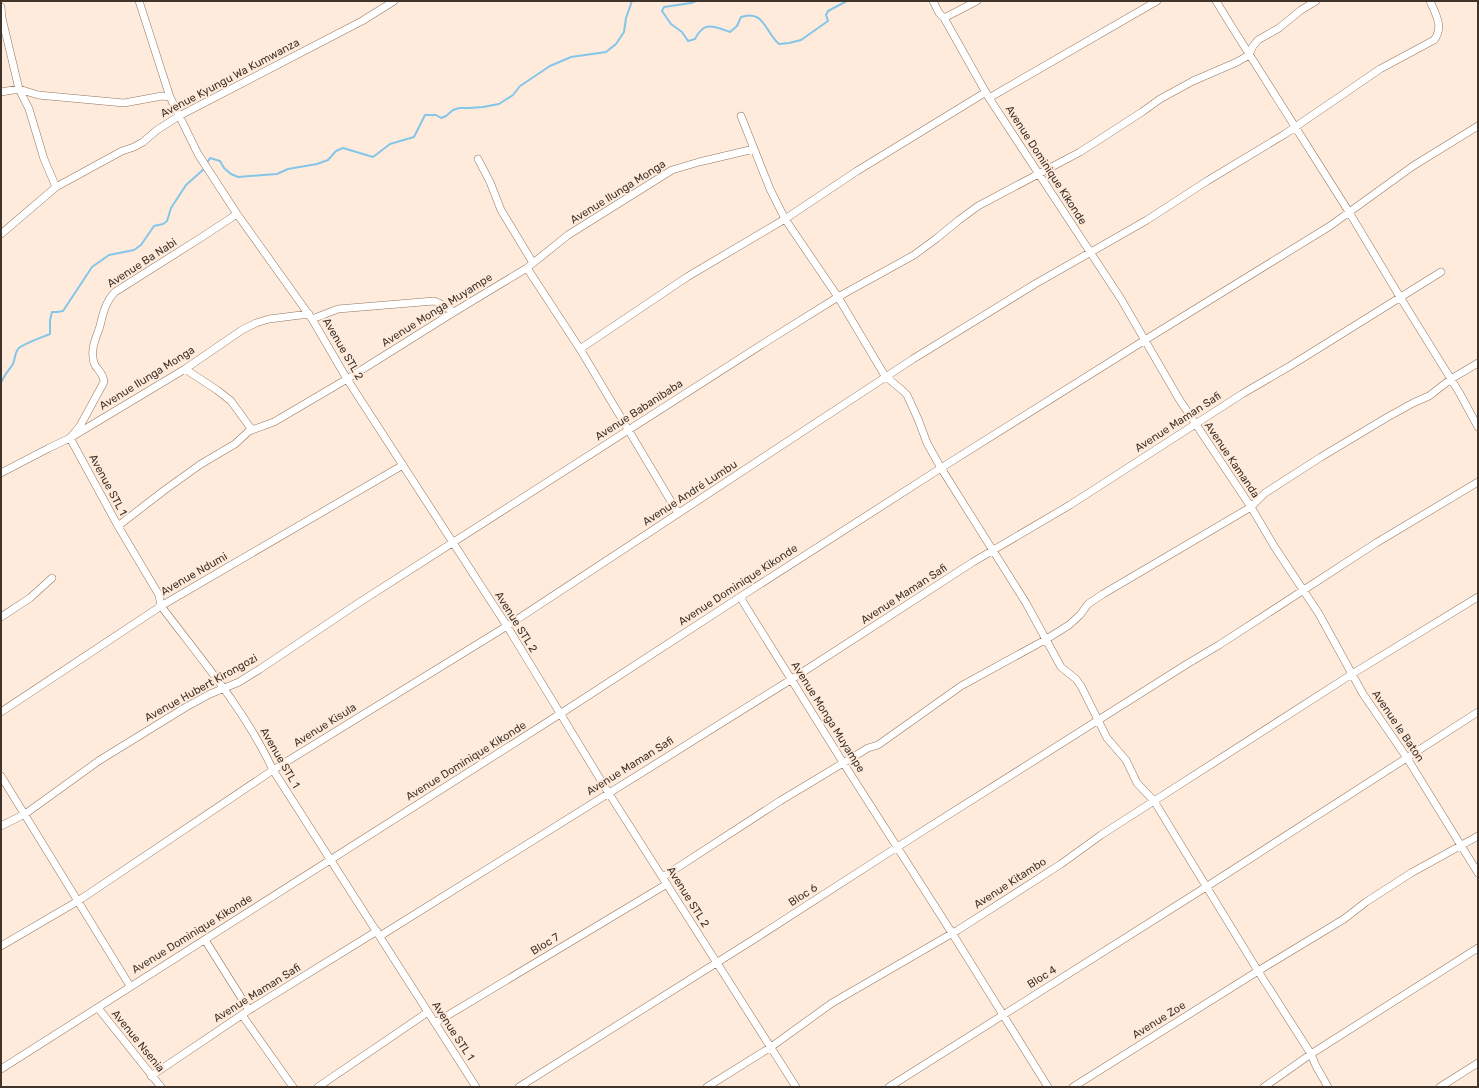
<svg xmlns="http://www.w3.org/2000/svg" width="1479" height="1088" viewBox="0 0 1479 1088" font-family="Rubik,sans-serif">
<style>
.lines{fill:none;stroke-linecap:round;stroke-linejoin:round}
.stream{stroke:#83c6e9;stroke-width:2}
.minor-casing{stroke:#92755e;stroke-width:8}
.minor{stroke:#fff;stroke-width:7}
.labels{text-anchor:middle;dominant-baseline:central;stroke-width:4;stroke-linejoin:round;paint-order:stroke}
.street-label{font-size:11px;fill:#403329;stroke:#ffebdc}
</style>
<rect width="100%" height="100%" fill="#ffebdc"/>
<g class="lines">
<!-- stream -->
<path class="stream" d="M696 1 691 3 664 7 662 11 671 24 682 32 688 41 695 39C704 21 713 26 730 32L737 26 741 17C764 9 765 32 779 44L789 43 801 40 828 21 826 15 828 11 847 1
M207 163 210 158 220 161 224 168 231 174 238 177 277 174 288 169 317 164 328 160 336 151 343 148 373 157 390 144 414 137 425 115H436L441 118 446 116 453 110 459 108H469L483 107 499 104 513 95 520 86 550 66 571 57 606 52 616 44 624 32 626 18 632 1
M1 383C4 375 9 370 13 364 15 359 15 353 18 349 22 344 43 337 50 334V320L52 312H57L63 311 92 267 109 255 134 250 141 245 154 226 163 224 167 221 171 208 186 185 204 169"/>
<!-- minor casing -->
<g class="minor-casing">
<path id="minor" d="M139 1 170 97 198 154 237 214 312 319 347 379 507 626 608 792 796 1087
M933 1 939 13 944 18 989 98 1121 299 1179 399 1251 507 1274 546 1319 614 1363 694 1407 758 1478 873
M1216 1 1232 27 1349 212 1400 297 1459 392 1478 427
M1 7 2 18 19 89 29 109 44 159 56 187
M944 18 977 1
M1 92 19 89 38 95 124 103 162 96 170 97
M989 98 1157 1
M741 116 770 189 785 219 838 297 885 376 902 390 907 395 918 419 927 443 941 468 1026 603 1061 667 1076 679 1081 686 1107 738 1126 760 1137 783 1154 801 1352 674 1478 597
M478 159 490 182 501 210 533 263
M237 214 202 237 115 292C106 301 103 313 100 326 96 339 90 348 94 363 97 371 103 371 104 382L80 426 70 438 118 526 159 595 161 606C201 659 245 710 273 770L476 1087
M1 234 56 187 122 151 134 147 143 142 157 130 179 116 362 21 394 1
M527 268 568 235 672 170 699 162 754 149
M312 319 338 309 434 301 439 303 454 312
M580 349 687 277 785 219 857 171 986 92
M185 369 217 390 231 401 252 430
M1 473 49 448 70 438 185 369 242 330 256 323 269 319 309 314
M118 526 166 489 201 464 235 444 249 431 274 422 347 379 454 312 527 268 580 349 678 513
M740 597 844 764 952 933 1048 1087
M1 617 30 598 52 578
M1 712 161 606 403 465
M1 776 130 986
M1 826 25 814 100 760 186 707 210 694 239 682 260 669 360 602 769 340 838 297 914 255 937 238 959 220 978 206 1080 152 1142 112 1160 99 1193 81 1237 62 1249 55 1253 46 1258 40 1279 28 1301 10 1316 1
M663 877 780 801 868 748 878 745 961 686 1045 640 1069 625 1080 615 1088 604 1103 594 1251 507 1265 493 1321 457 1386 418 1413 403 1429 396 1451 379 1478 363
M380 936 792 679 973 562 1070 505 1242 394 1290 366 1441 272
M205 940 249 1010
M1 946 78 901 273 770 507 626 913 359 1035 284 1147 220 1207 181 1285 134 1380 69 1434 40C1444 27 1436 15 1430 1
M98 1008 161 1087
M242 1015 293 1087
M435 1023 667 884
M1 1069 560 714 740 597 941 468 1145 340 1330 226 1413 166 1478 126
M151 1076 249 1010 377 931
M318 1087 428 1012
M519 1087 756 938 888 853 1187 664 1219 645 1376 543 1478 482
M707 1087 771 1047 832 1003 958 930 1061 864 1101 835 1154 801 1258 971 1311 1054 1316 1066 1328 1087
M889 1087 1206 887 1478 712
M1073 1087 1258 971 1344 919 1366 902 1411 873 1478 836
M1264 1087 1311 1054 1478 948
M1440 1087 1478 1063"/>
</g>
<!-- minor -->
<use href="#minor" class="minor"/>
</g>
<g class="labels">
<!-- street labels -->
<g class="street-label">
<text transform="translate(230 78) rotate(-28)">Avenue Kyungu Wa Kumwanza</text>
<text transform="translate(1046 165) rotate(57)">Avenue Dominique Kikonde</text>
<text transform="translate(618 192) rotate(-32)">Avenue Ilunga Monga</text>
<text transform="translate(142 263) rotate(-33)">Avenue Ba Nabi</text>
<text transform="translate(437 310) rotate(-32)">Avenue Monga Muyampe</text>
<text transform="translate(343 349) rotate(60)">Avenue STL 2</text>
<text transform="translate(147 378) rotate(-32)">Avenue Ilunga Monga</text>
<text transform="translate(639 410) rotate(-33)">Avenue Babanibaba</text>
<text transform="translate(1178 422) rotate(-33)">Avenue Maman Safi</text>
<text transform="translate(1232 460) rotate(56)">Avenue Kamanda</text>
<text transform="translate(108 485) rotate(62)">Avenue STL 1</text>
<text transform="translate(690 493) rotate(-33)">Avenue André Lumbu</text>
<text transform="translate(194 574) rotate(-30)">Avenue Ndumi</text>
<text transform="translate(738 585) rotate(-33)">Avenue Dominique Kikonde</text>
<text transform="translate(904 594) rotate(-33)">Avenue Maman Safi</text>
<text transform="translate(516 622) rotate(58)">Avenue STL 2</text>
<text transform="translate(201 688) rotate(-29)">Avenue Hubert Kirongozi</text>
<text transform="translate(828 717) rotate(58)">Avenue Monga Muyampe</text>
<text transform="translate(325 725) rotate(-32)">Avenue Kisula</text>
<text transform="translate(1398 726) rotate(56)">Avenue le Baton</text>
<text transform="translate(280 758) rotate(60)">Avenue STL 1</text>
<text transform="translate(466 761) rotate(-32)">Avenue Dominique Kikonde</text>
<text transform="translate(630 766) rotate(-32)">Avenue Maman Safi</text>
<text transform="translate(1010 883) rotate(-33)">Avenue Kitambo</text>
<text transform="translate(803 895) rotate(-33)">Bloc 6</text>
<text transform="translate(688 897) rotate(58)">Avenue STL 2</text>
<text transform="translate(192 934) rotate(-32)">Avenue Dominique Kikonde</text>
<text transform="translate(545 944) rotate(-31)">Bloc 7</text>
<text transform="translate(1042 977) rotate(-32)">Bloc 4</text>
<text transform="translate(257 993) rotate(-32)">Avenue Maman Safi</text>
<text transform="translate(1159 1020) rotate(-32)">Avenue Zoe</text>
<text transform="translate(453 1031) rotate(57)">Avenue STL 1</text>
<text transform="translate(138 1041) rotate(51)">Avenue Nsenia</text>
</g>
</g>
<!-- border -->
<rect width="1479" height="1088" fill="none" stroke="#403329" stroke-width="4"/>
</svg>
